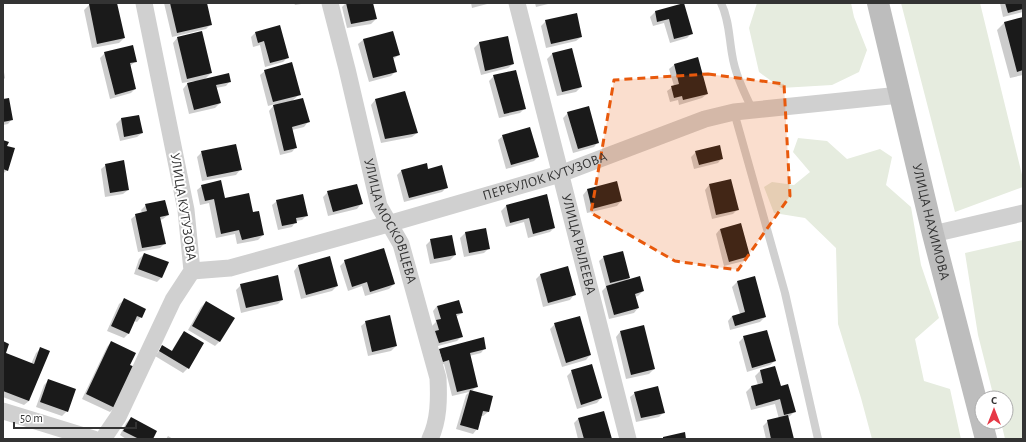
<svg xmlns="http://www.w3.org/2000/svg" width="1026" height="442" viewBox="0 0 1026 442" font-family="'Alegreya Sans',sans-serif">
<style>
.green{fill:#e6ecdf}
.shadow{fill:#0003}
.building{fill:#1a1a1a}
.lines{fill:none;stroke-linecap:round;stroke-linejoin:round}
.service{stroke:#d0d0d0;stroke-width:8}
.minor{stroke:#d0d0d0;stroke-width:17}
.secondary{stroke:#bdbdbd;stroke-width:22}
.marked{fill:#e8590c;fill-opacity:0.2;stroke:#e8590c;stroke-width:3;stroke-dasharray:8 5;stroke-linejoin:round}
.labels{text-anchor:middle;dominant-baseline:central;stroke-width:4;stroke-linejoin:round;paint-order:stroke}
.street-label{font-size:14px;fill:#333;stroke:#fff}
</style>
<rect width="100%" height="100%" fill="#fff"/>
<!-- green -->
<path class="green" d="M757 3H851L854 17 867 50 859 72 832 85 781 88 759 72 749 28Z
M901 3H980L1023 179V187L955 212Z
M798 138 827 141 847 159 880 149 892 157 886 185 911 207 921 265 939 318 915 339 924 381 950 389 961 439H872L861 398 838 324 836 248 805 218 774 213 764 187 772 182 794 185 810 172 793 152Z
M1023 240V439H1005L1001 422H1006V398H994L978 335 965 253Z"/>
<!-- shadow -->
<path class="shadow" d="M100 3H116L124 38 119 43 92 48 84 10 89 5Z
M164 3H206L211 24 206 29 172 37Z
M294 3H307L295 5Z
M346 3H372L376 19 371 24 347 28 342 7Z
M471 3H491L472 8Z
M535 3H552L536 7Z
M1000 3H1023V12L1003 17Z
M684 5 692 33 687 38 670 43 664 23 653 26 650 17 655 12Z
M1023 18V75L1010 78 997 30 1004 23Z
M546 21 581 37 576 41 546 48 541 26Z
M393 32 399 55 392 60 395 72 391 76 369 82 358 44 363 40Z
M255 33 288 57 283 62 265 67 260 45 253 47 251 37Z
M507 37 513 64 508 68 481 75 474 48 479 43Z
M177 38 211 73 204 80 230 81 226 86 216 88 220 103 215 108 189 114 183 89 187 84 195 82 194 81 182 83 173 43Z
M571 49 581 87 576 92 557 96 547 59 552 54Z
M105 53 136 61 130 66 135 89 131 93 110 99 100 58Z
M698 58 707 94 702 98 679 105 678 100 670 102 667 91 674 86 669 69 674 65Z
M3 66 5 78 3 80Z
M265 71 300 94 292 101 308 122 304 127 292 130 296 147 292 152 280 155 269 111 275 104 268 106 260 75Z
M494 76 525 108 520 113 499 118 489 81Z
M405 92 417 133 412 137 381 143 371 105 375 100Z
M3 100 12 119 8 124 3 125Z
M568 113 598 142 594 147 573 153 563 118Z
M139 116 142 133 137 137 120 141 116 124 121 119Z
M503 136 538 157 534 161 506 169 498 140Z
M3 141 6 146 7 170 3 174Z
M202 152 240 170 236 175 202 181 197 157Z
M696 152 722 158 718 163 694 169 691 157Z
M106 165 128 190 123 194 105 197 101 169Z
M402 170H428L447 187 442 192 404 202 397 175Z
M617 183 621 201 617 206 587 213 583 195 587 190Z
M709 185 737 210 733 214 712 219 705 190Z
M202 186 224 199 252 213 263 235 258 240 237 244 235 234 216 238 209 203 200 205 197 190Z
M328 192 361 204 357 209 328 216 323 197Z
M546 196 554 228 550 232 528 238 524 222 506 227 501 211 506 206Z
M277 201 307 215 302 220 296 221 292 227 278 230 272 205Z
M146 205 168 215 163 219 160 220 165 243 160 248 138 252 131 219 136 215 142 213 141 210Z
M485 229 489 248 484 253 464 257 460 238 465 233Z
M720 229 749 256 744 261 724 266 716 234Z
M431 240 455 255 450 260 430 264 426 245Z
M144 254 167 263 161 278 157 282 134 274 139 259Z
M604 257 629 278 625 282 643 291 638 296 635 297 638 308 634 313 609 319 602 291 606 287 599 261Z
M345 261 394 284 389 289 365 296 362 286 348 291 340 266Z
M298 266 337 286 332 291 301 299 294 271Z
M541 274 574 295 570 300 543 307 536 279Z
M754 277 765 317 760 322 730 330 728 321 732 316 740 314 732 287 737 282Z
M241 285 282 300 278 304 241 313 236 290Z
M124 300 141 317 137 322 134 321 128 334 124 338 107 331 119 304Z
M206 302 233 318 219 342 215 346 188 330 201 307Z
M437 306 462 313 456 317 461 337 457 341 434 347 432 326 436 322 433 311Z
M366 322 396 346 391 351 368 356 361 326Z
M555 324 590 355 586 360 562 367 550 329Z
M184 332 188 368 183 373 155 356 162 347 171 352 180 337Z
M620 332 654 369 649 374 626 379 616 337Z
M744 337 775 361 770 365 747 372 739 342Z
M3 342 5 353 31 364 36 353 41 348 29 401 24 405 3 397Z
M111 342 129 365 114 408 110 412 82 399 107 347Z
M485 348 481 353 469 356 477 386 472 391 488 412 483 416H481L477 429 473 434 456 429 466 395 469 392 452 396 444 364 438 366 435 354 440 349Z
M775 367 780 387 795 411 790 416 788 417 793 439H766L763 426 768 421 779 419 775 404 751 410 746 392 751 387 758 385 755 376 760 371Z
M572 371 601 398 597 403 577 409 567 376Z
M48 381 67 411 62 416 36 407 44 385Z
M635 393 663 413 659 417 636 422 630 397Z
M131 418 152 439H126L120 435 126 423Z
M578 419 611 439H578L574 423Z
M168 436 173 439H166Z"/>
<!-- building -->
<path class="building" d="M95 3H117L125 38 97 44 89 4Z
M170 3H207L212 25 177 33Z
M346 3H373L377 19 351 24Z
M684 3 693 34 674 39 669 19 657 22 655 11Z
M1005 3H1023V9L1008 13Z
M577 13 582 37 551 44 545 20Z
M1023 17V70L1017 72 1004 22Z
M280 25 289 58 270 63 264 41 258 43 255 32Z
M202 31 212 73 187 79 177 37Z
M393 31 400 55 393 57 397 72 373 78 363 39Z
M508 36 514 64 485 71 479 42Z
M133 45 137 62 130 63 136 89 115 95 104 52Z
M572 48 582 87 562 92 552 53Z
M698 57 708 94 683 100 682 96 674 98 671 86 679 84 674 64Z
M292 62 301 95 273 102 264 70Z
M516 70 526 109 504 114 493 75Z
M229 73 231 82 216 85 221 103 194 110 187 83Z
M405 91 418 133 385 139 375 99Z
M9 98 13 120 3 122V99Z
M303 98 310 122 292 127 297 148 284 151 273 105Z
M589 106 599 143 578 149 567 112Z
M139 115 143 133 124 137 121 118Z
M530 127 539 157 511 165 502 135Z
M3 140 9 142 7 146 15 148 8 171 3 169Z
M236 144 242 170 207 177 201 151Z
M720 145 723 159 699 165 695 151Z
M124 160 129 190 110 193 105 164Z
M427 163 428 169 442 165 448 188 409 198 401 170Z
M731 179 739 210 716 215 709 184Z
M221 180 225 198 249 193 253 212 259 211 264 235 242 240 239 230 221 234 214 199 205 201 201 185Z
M617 181 622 201 592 209 587 189Z
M357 184 363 204 333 212 327 191Z
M303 194 308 216 296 218 297 223 282 226 276 200Z
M547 194 555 228 533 234 529 218 510 223 506 205Z
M165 200 169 215 160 217 166 244 142 248 135 214 147 211 145 204Z
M741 223 750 256 729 262 720 229Z
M486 228 490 249 469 253 465 232Z
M452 235 456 255 434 259 430 239Z
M384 248 395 284 370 292 367 282 352 287 344 260Z
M623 251 630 278 610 283 603 256Z
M144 253 169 262 162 278 138 269Z
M330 256 338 286 306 295 298 265Z
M568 266 576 295 548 303 540 274Z
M278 275 283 300 246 308 240 284Z
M640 276 644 291 635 294 639 308 614 315 606 286Z
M755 276 766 317 735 326 732 316 745 312 737 281Z
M124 298 146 309 142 318 137 316 129 334 111 326Z
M459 300 463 313 456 314 463 337 439 343 435 331 439 330 436 320 441 319 437 306Z
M206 301 235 318 220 342 192 326Z
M390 315 397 346 372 352 365 321Z
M580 316 591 355 566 363 554 323Z
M644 325 655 369 631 375 620 331Z
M767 330 776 361 752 368 743 336Z
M184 331 204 343 189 369 159 351 162 345 172 351Z
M484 337 486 349 470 353 478 387 457 392 449 360 443 362 439 349Z
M3 341 9 344 6 353 34 364 40 347 50 351 29 401 3 391Z
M111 341 136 353 130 365 135 367 115 408 86 394Z
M592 364 602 398 581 405 571 370Z
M775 366 781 386 788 384 796 412 784 415 780 399 756 406 751 386 763 383 760 370Z
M48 379 76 389 68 412 40 402Z
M658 386 665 413 641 418 634 392Z
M470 390 493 396 489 412 483 411 478 430 460 425Z
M604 411 612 439H584L578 418Z
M788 415 794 439H771L767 420Z
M131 417 157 431 153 439H139L123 431Z
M685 432 686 439H663V437Z"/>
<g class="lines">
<!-- service -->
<path class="service" d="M721 3C729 19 729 37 732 54 735 74 744 92 752 109
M734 112 785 293 818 439"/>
<!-- minor -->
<g class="minor">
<path id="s1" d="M330 3 347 69 379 206 401 244 438 378C439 399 439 420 430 439"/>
<path id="s2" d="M517 3 628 439"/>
<path d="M933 234 1023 213"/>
<path id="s3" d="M192 271 230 268 388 224 560 174 705 119 734 112 900 95"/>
<path d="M3 411 94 439"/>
<path d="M103 439 118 417 173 300 192 271 186 210 144 3"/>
</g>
<!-- secondary -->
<path class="secondary" id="s4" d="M878 3 933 234 986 439"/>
</g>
<!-- marked area -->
<path class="marked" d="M708 74 784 84 790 196 738 270 675 261 591 213 614 80Z"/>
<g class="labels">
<!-- street labels -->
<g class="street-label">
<text stroke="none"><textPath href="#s3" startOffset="366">ПЕРЕУЛОК КУТУЗОВА</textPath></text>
<text transform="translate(183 207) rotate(81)">УЛИЦА КУТУЗОВА</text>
<text stroke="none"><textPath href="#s1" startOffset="227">УЛИЦА МОСКОВЦЕВА</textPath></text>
<text stroke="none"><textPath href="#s4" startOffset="225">УЛИЦА НАХИМОВА</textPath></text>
<text stroke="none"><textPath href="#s2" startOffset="249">УЛИЦА РЫЛЕЕВА</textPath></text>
</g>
</g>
<!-- border -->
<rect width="1026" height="442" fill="none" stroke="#333333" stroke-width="8"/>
<!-- north arrow -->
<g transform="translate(994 410)"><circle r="19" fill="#ffffff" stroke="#adadad"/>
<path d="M0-3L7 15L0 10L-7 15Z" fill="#e63946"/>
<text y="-6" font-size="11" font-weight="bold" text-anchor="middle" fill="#333333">С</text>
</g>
<!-- scale -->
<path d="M14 422v6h122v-6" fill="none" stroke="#333333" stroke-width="2"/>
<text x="20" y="422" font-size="12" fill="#333333" stroke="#ffffff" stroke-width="3" paint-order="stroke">50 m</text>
</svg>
